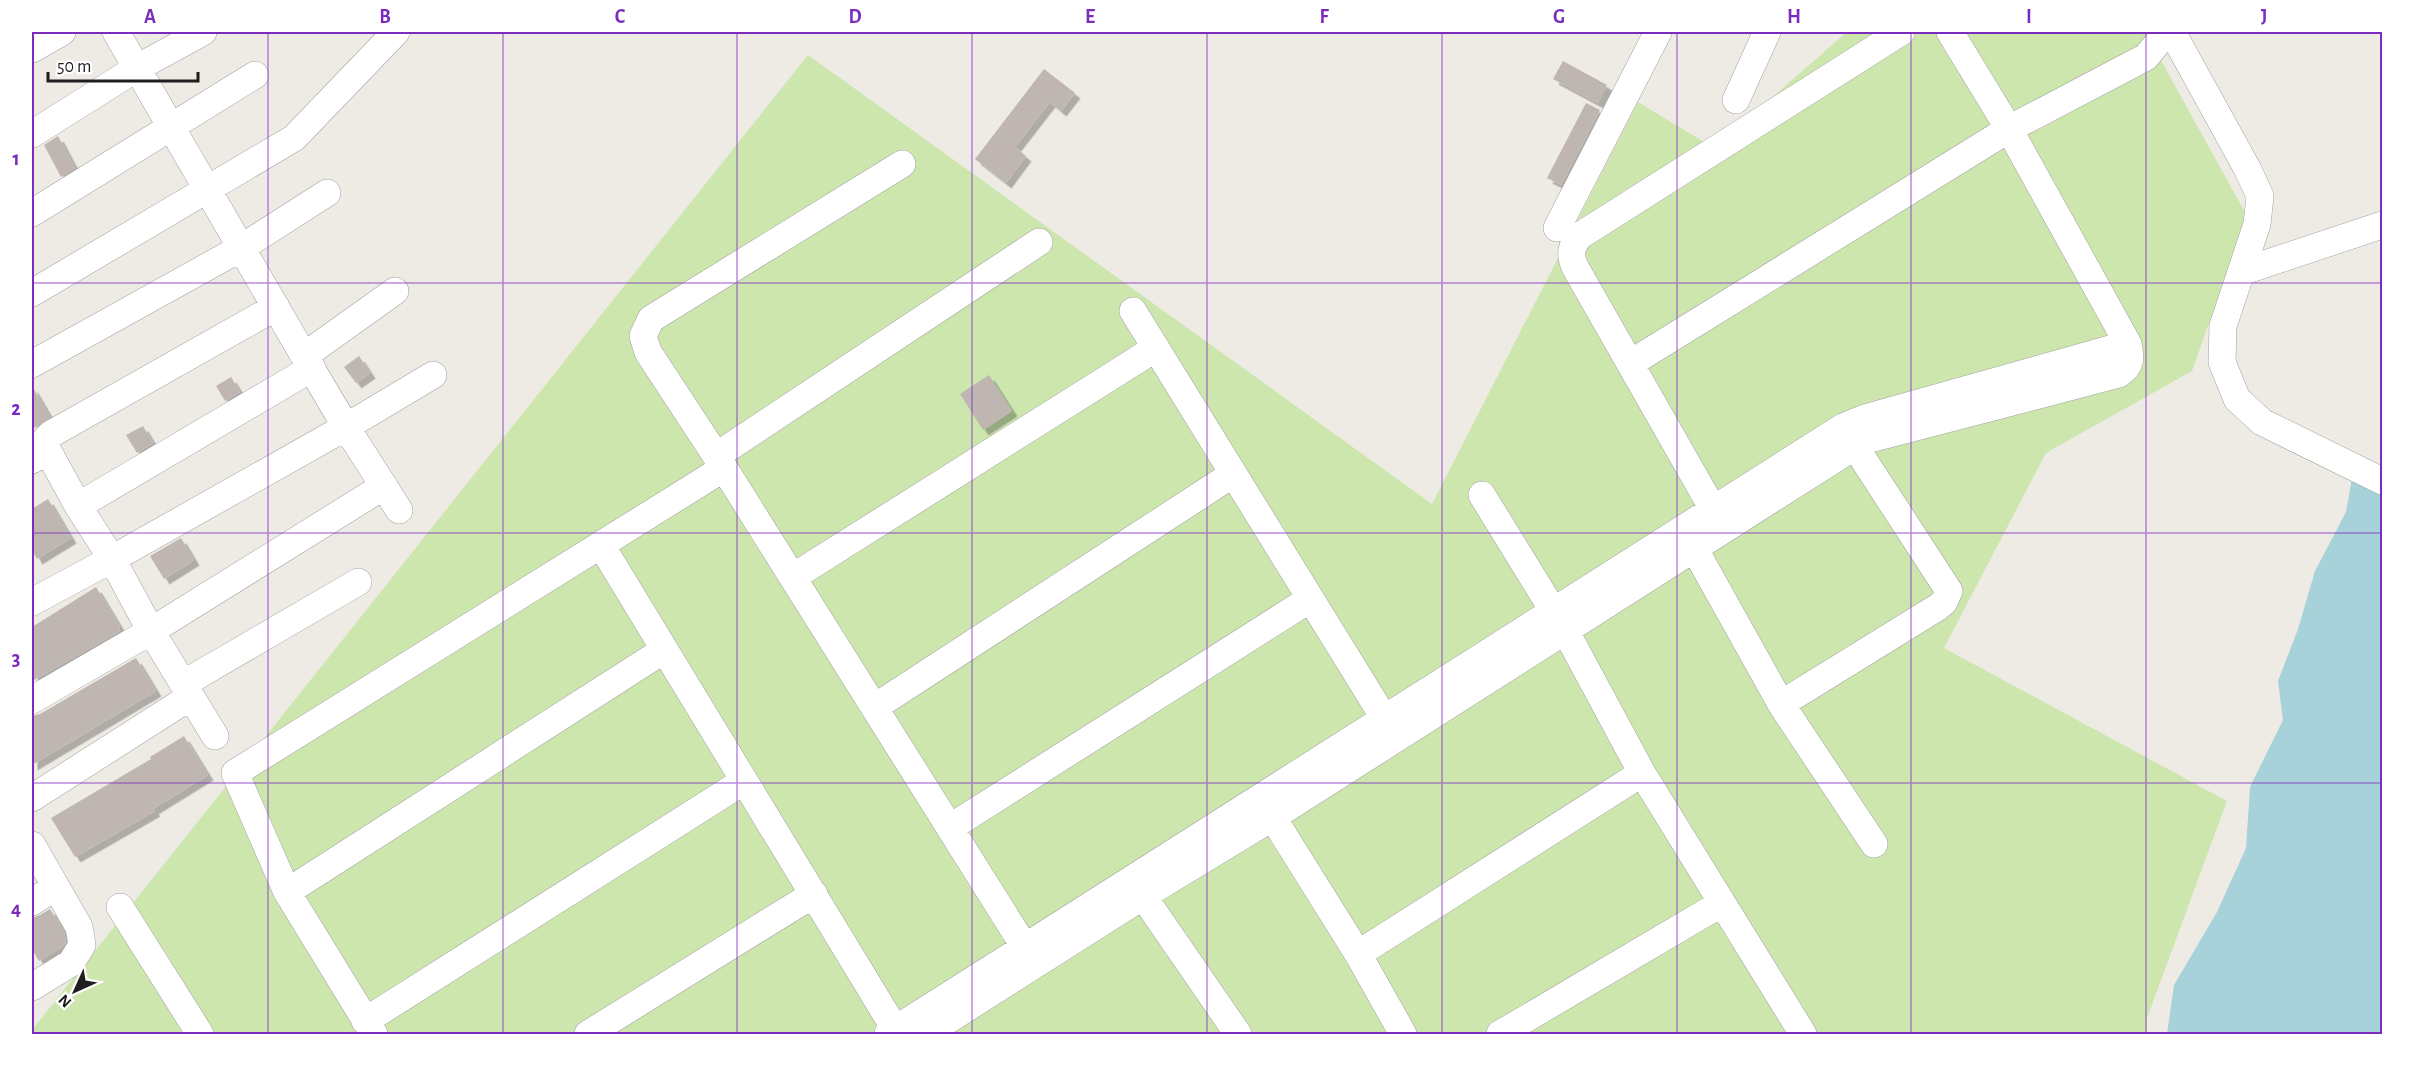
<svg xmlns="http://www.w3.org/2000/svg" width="2414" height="1066" viewBox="0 0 2414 1066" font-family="'Alegreya Sans',sans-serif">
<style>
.grass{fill:#cde6ae}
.water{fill:#a8d2da}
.building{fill:#bfb6b1;filter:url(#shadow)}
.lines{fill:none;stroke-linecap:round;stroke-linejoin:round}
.minor-casing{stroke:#a2a2a2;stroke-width:28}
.minor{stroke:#fff;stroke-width:27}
.grid{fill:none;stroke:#7b2cbf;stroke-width:1.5;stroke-opacity:0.55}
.neatline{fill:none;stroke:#7b2cbf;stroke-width:2}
.grid-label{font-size:20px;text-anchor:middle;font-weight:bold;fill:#7b2cbf}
</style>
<defs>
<filter id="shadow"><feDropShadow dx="5.5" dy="5.5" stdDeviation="0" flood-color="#0004"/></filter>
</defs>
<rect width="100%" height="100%" fill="#eeebe5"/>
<!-- grass -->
<path class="grass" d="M1847 32H2150L2152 44 2247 216 2192 371 2046 453 1944 648 2227 801 2147 1018V1034H32V1030L808 55 1432 504 1638 102 1714 148Z"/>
<!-- water -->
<path class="water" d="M2354 467 2382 481V1034H2167L2174 985 2217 912 2246 848 2250 787 2283 720 2278 681 2298 629 2315 571 2346 512Z"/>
<!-- building -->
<path class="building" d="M1563 61 1607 85 1598 103 1553 79Z
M1044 69 1075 93 1061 111 1050 102 1015 147 1026 156 1006 183 975 159Z
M1586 103 1600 110 1561 185 1547 178Z
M58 136 75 168 61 177 44 145Z
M359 356 370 373 356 383 344 367Z
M989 375 1012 411 983 430 960 394Z
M231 377 240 392 225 401 216 386Z
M32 386 50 417 35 428 32 422Z
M143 426 153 443 137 453 126 435Z
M48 499 71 538 37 559 32 550V509Z
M181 538 194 560 164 579 150 556Z
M96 587 120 627 118 628 120 631 34 680 32 675V627Z
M136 658 156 691 32 765V716L40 714Z
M184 736 208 775 153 809 155 811 75 857 51 818 151 759 150 757Z
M50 909 64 932 66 942 62 947 39 961 32 949V918L40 915Z"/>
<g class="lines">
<!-- minor casing -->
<g class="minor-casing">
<path id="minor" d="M116 32 304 356 395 291
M2172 32 2248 170 2260 196 2257 224 2223 326 2222 362 2237 399 2262 422 2382 481
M32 49 62 32
M1736 100 1767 32
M32 134 137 68 203 32
M902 164 651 319 643 336 648 352 724 468 1034 962
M32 213 255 75
M1557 228 1658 32
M2241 272 2382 225
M32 293 294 138 396 32
M1133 311 1394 734
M304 356 346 427 433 375
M1631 363 2009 129 2146 57 2160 40 2164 32
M32 364 241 248 327 193
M48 451 45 445 46 439 51 434 276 307
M716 456 1039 242
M1482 495 1565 630 1642 773 1803 1034
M78 506 312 368
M1722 525 1575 267C1569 253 1571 246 1581 235L1901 32
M601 545 898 1034
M1694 548 1781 704 1874 844
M793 577 1156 348
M32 602 112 559 78 506 48 451 32 460
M183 684 358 582
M32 700 151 631 384 486
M1781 704 1938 607 1944 602 1949 591 1845 431
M875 707 1233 474
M215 736 151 631 112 559 346 427 399 510
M32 798 190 697
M1263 802 1358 954 1403 1034
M951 827 1310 599
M32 845 79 927 82 945 71 963 32 987
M1141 878 1143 896 1238 1034
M287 892 664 650
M32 902 55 887
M120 907 200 1034
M1358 954 1642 773
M365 1021 744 781
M374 1034 287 892 235 773 724 468
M588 1034 814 894
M888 1034 1843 427 1865 418 2128 344
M926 1034 1143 896 1273 817 1855 446 1870 439 2119 374C2132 365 2131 358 2128 344L2009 129 1950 32
M1500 1034 1722 903"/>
</g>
<!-- minor -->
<use href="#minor" class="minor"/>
</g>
<!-- grid -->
<path class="grid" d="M268 32V1034M503 32V1034M737 32V1034M972 32V1034M1207 32V1034M1442 32V1034M1677 32V1034M1911 32V1034M2146 32V1034M32 283H2382M32 533H2382M32 783H2382"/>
<!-- border -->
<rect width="2414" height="1066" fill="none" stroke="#ffffff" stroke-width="66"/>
<!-- north arrow -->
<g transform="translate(75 991) rotate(225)" stroke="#ffffff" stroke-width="4.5" paint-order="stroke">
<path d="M0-4.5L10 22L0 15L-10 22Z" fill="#1e1e1e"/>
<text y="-9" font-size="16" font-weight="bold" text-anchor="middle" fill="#1e1e1e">N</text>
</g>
<!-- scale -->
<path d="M48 72v9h150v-9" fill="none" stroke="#1e1e1e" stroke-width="3"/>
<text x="57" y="72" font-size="18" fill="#1e1e1e" stroke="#ffffff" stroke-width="4.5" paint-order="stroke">50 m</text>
<rect x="33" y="33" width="2348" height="1000" class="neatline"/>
<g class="grid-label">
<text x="150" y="23">A</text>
<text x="385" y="23">B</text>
<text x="620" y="23">C</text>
<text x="855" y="23">D</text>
<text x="1090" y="23">E</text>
<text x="1324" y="23">F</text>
<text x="1559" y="23">G</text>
<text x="1794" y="23">H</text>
<text x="2029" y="23">I</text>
<text x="2264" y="23">J</text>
<text x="16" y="165">1</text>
<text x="16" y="415">2</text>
<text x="16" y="665">3</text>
<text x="16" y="915">4</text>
</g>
</svg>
